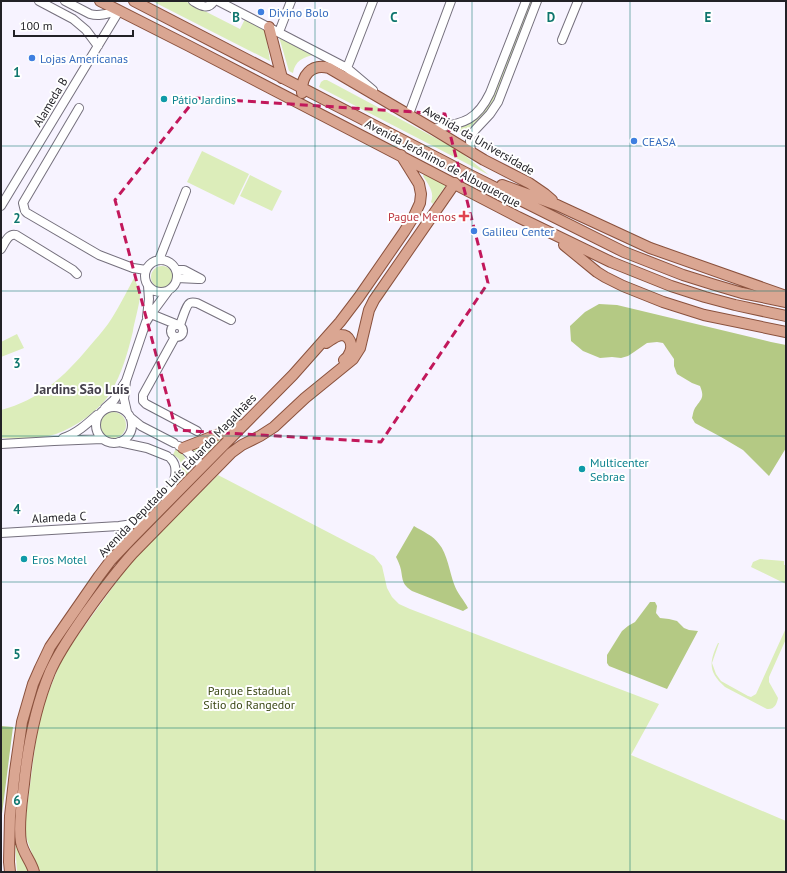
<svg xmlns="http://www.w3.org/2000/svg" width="787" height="873" viewBox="0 0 787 873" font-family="'PT Sans',sans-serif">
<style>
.green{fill:#dcedba}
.forest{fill:#b4c984}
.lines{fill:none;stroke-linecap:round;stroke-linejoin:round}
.minor-casing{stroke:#75707d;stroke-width:10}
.major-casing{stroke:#8a513d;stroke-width:12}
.minor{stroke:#fff;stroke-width:8}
.major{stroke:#daa692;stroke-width:10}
.marked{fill:none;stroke:#c2185b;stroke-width:3;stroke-dasharray:8 5;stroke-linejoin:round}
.grid{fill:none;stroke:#0f766e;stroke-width:1;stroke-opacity:0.55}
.shop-dot{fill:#3f7fe0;stroke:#fff;stroke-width:1.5}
.culture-dot{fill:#0f9aa8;stroke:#fff;stroke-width:1.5}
.health-dot{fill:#e0444e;stroke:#fff;stroke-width:1.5}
.labels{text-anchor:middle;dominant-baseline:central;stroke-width:4;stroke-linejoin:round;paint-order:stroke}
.shop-label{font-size:12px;fill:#366cbe;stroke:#fff;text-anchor:start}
.culture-label{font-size:12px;fill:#0d838f;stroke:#fff;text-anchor:start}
.street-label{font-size:12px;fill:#222126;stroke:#fff}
.health-label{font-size:12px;fill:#be3a42;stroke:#fff;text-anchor:end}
.park-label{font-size:12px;fill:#3b4816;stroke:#fff}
.quarter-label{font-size:14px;font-weight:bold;fill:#44404b;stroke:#fff}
.grid-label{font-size:13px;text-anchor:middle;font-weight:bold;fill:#0f766e;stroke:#fff;stroke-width:4;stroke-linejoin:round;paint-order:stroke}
</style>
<rect width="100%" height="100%" fill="#f7f3ff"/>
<!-- green -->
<path class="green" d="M152 1H185L240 29 245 19 265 29 270 61Z
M530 1H534L500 89 487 112 469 128 463 136 456 127 479 115 485 109 496 88Z
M279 37 314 55C303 57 295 61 293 73L289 71Z
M324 80H327L458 150 489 175 319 87 321 82Z
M202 151 249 174 234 205 187 182Z
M424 174 446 185 433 204 431 202C435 192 428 184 423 176Z
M250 175 282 191 272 211 240 196Z
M151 277a11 11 0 1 1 22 0a11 11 0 1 1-22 0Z
M134 278C136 283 139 288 140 292 141 300 134 323 133 331 128 352 122 373 111 392 100 410 76 427 56 434 39 439 19 439 1 438V410C39 400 64 377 89 347 95 340 102 332 108 324 117 311 126 293 134 278Z
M17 334 24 348 1 357V342Z
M100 425a13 13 0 1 1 26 0a13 13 0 1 1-26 0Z
M230 431 203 457 192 451 191 449Z
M176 448 182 452 191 470 175 487C179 477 188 461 173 455Z
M218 475 374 556 382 566 387 588 392 597 399 604 410 609 659 704 631 755 786 821V872H36L35 862 24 831 39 716 63 656 133 559Z
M760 559 784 561V565H786V584L751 567 753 562Z
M786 628V639L769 677V682L778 698C777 704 774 710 767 709L725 687C708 672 709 662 718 643H719L712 663 716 674 721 681 748 696 751 697 756 694Z
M14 828H16L29 872H17Z"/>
<!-- forest -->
<path class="forest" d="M599 304 617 305 771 342 786 345V448L769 476 743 450 721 437 695 423 692 418C693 415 693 411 695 408 701 399 705 398 700 386L692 383 677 374 674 366V359L663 343 657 342 647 343 634 352 628 356 621 358 612 357 600 358 583 351 571 341 570 326 585 312Z
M414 526C422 531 434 536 439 544 447 553 450 573 454 584 457 593 464 600 468 608L463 611 412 591C402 584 403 581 401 570 400 565 398 561 396 557Z
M650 602H655L657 606 656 613 660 618 669 619 677 621 684 628 689 630 698 631 667 689 609 666 607 663V655L622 631 628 626 635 622Z
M1 726 13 727 2 814 1 830Z"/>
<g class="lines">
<!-- minor casing -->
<g class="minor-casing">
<path id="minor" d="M39 1 73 19 86 30 98 46
M65 1 90 14C100 17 109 13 119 11
M193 1C200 5 208 11 214 1
M218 1 347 68 373 90
M279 32 291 1
M562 40 578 1
M347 68 373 1
M79 108 23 203 25 211 27 213 99 255 133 268 146 270
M409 114 451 1
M433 129C463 123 476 122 490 93L526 1
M471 152 470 141 471 136 475 130 490 114 498 102 537 1
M1 206 119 11
M1 249C5 243 8 233 16 235L73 270 77 274
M159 260 186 191
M145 276a16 16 0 1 1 32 0a16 16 0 1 1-32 0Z
M176 270H184L201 279
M177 278 198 279
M151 314 178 325
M147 317 149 299 148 286
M171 331a6 6 0 1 1 12 0a6 6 0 1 1-12 0Z
M180 325C182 320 186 305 190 303 193 302 195 303 197 303L231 320
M175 337 143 395V401L146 404 197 431
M126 381 146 322 151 314 168 291
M96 425a18 18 0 1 1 36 0a18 18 0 1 1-36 0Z
M105 408 114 400 126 381 124 399 127 412
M130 417 141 426 174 443
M63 438C76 434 87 424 97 415
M119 442 147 448 167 456
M1 444 54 441 102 439
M179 446 183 448 203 466
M165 503C170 490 182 470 171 459
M1 533 119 526 147 522"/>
</g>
<!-- major casing -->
<g class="major-casing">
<path id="major" d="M100 1 189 46 518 217 611 262 671 286 705 297 735 305 786 316
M134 1 474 177 624 252 683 275 715 285 742 293 786 302
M269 27 282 78
M302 93C301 76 311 63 329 68L433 129 484 160 529 183 545 194 552 200
M502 185 557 205 650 248 786 296
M564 245 597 272 605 277 623 286 663 302 704 315 786 332
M326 343C331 340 335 336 341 335 350 335 353 345 350 352 349 355 347 358 344 360
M183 448 242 425
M10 872 9 862 10 816 15 771 22 722 33 684 40 668 50 647 63 628 99 576 111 560 131 539 293 375 340 322 359 297 404 232 414 216 420 203 421 194 419 184 401 155
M34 872C31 861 23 853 21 842 18 825 22 801 24 784 28 745 35 708 50 672 59 651 73 632 86 613 101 592 116 572 133 553L231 453 242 445 260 436 274 427 305 398 353 359 360 348 369 310 374 300 455 183"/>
</g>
<!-- minor -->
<use href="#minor" class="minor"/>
<!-- major -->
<use href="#major" class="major"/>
</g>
<!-- marked area -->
<path class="marked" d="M196 98 445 114 488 283 381 442 176 430 115 200Z"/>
<!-- grid -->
<path class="grid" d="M157 1V872M315 1V872M472 1V872M630 1V872M1 146H786M1 291H786M1 436H786M1 582H786M1 728H786"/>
<!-- markers -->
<g class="shop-dot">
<circle cx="261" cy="12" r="4"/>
<circle cx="32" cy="58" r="4"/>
<circle cx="634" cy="141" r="4"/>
<circle cx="474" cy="231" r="4"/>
</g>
<g class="culture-dot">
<circle cx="164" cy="99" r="4"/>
<circle cx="582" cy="469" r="4"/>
<circle cx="24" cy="559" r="4"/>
</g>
<path class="health-dot" d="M462 210h4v4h4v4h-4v4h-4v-4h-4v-4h4z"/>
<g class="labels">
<!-- shop labels -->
<g class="shop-label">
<text x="269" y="12">Divino Bolo</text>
<text x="40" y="58">Lojas Americanas</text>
<text x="642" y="141">CEASA</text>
<text x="482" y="231">Galileu Center</text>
</g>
<!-- culture labels -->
<g class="culture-label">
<text x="172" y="99">Pátio Jardins</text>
<text x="590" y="462">Multicenter<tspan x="590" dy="14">Sebrae</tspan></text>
<text x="32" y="559">Eros Motel</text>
</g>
<!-- street labels -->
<g class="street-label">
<text transform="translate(50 102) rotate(-59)">Alameda B</text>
<text transform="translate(479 140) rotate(30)">Avenida da Universidade</text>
<text transform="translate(443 163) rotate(28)">Avenida Jerônimo de Albuquerque</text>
<text transform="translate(177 475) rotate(-46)">Avenida Deputado Luís Eduardo Magalhães</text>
<text transform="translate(59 517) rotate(-3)">Alameda C</text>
</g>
<!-- health labels -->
<g class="health-label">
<text x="456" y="216">Pague Menos</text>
</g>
<!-- park labels -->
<g class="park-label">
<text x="249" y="690">Parque Estadual<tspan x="249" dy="14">Sítio do Rangedor</tspan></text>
</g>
<!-- quarter labels -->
<g class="quarter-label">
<text x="82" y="389">Jardins São Luís</text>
</g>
</g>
<g class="grid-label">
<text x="236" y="22">B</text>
<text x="394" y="22">C</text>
<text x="551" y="22">D</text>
<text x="708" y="22">E</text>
<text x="17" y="77">1</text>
<text x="17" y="223">2</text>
<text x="17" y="368">3</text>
<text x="17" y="514">4</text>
<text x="17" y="659">5</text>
<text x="17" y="805">6</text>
</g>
<!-- border -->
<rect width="787" height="873" fill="none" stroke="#222126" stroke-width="4"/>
<!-- scale -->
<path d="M14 30v6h119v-6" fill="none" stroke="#222126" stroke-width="2"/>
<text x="20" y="30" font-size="12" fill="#222126" stroke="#ffffff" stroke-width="3" paint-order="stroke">100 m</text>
</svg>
